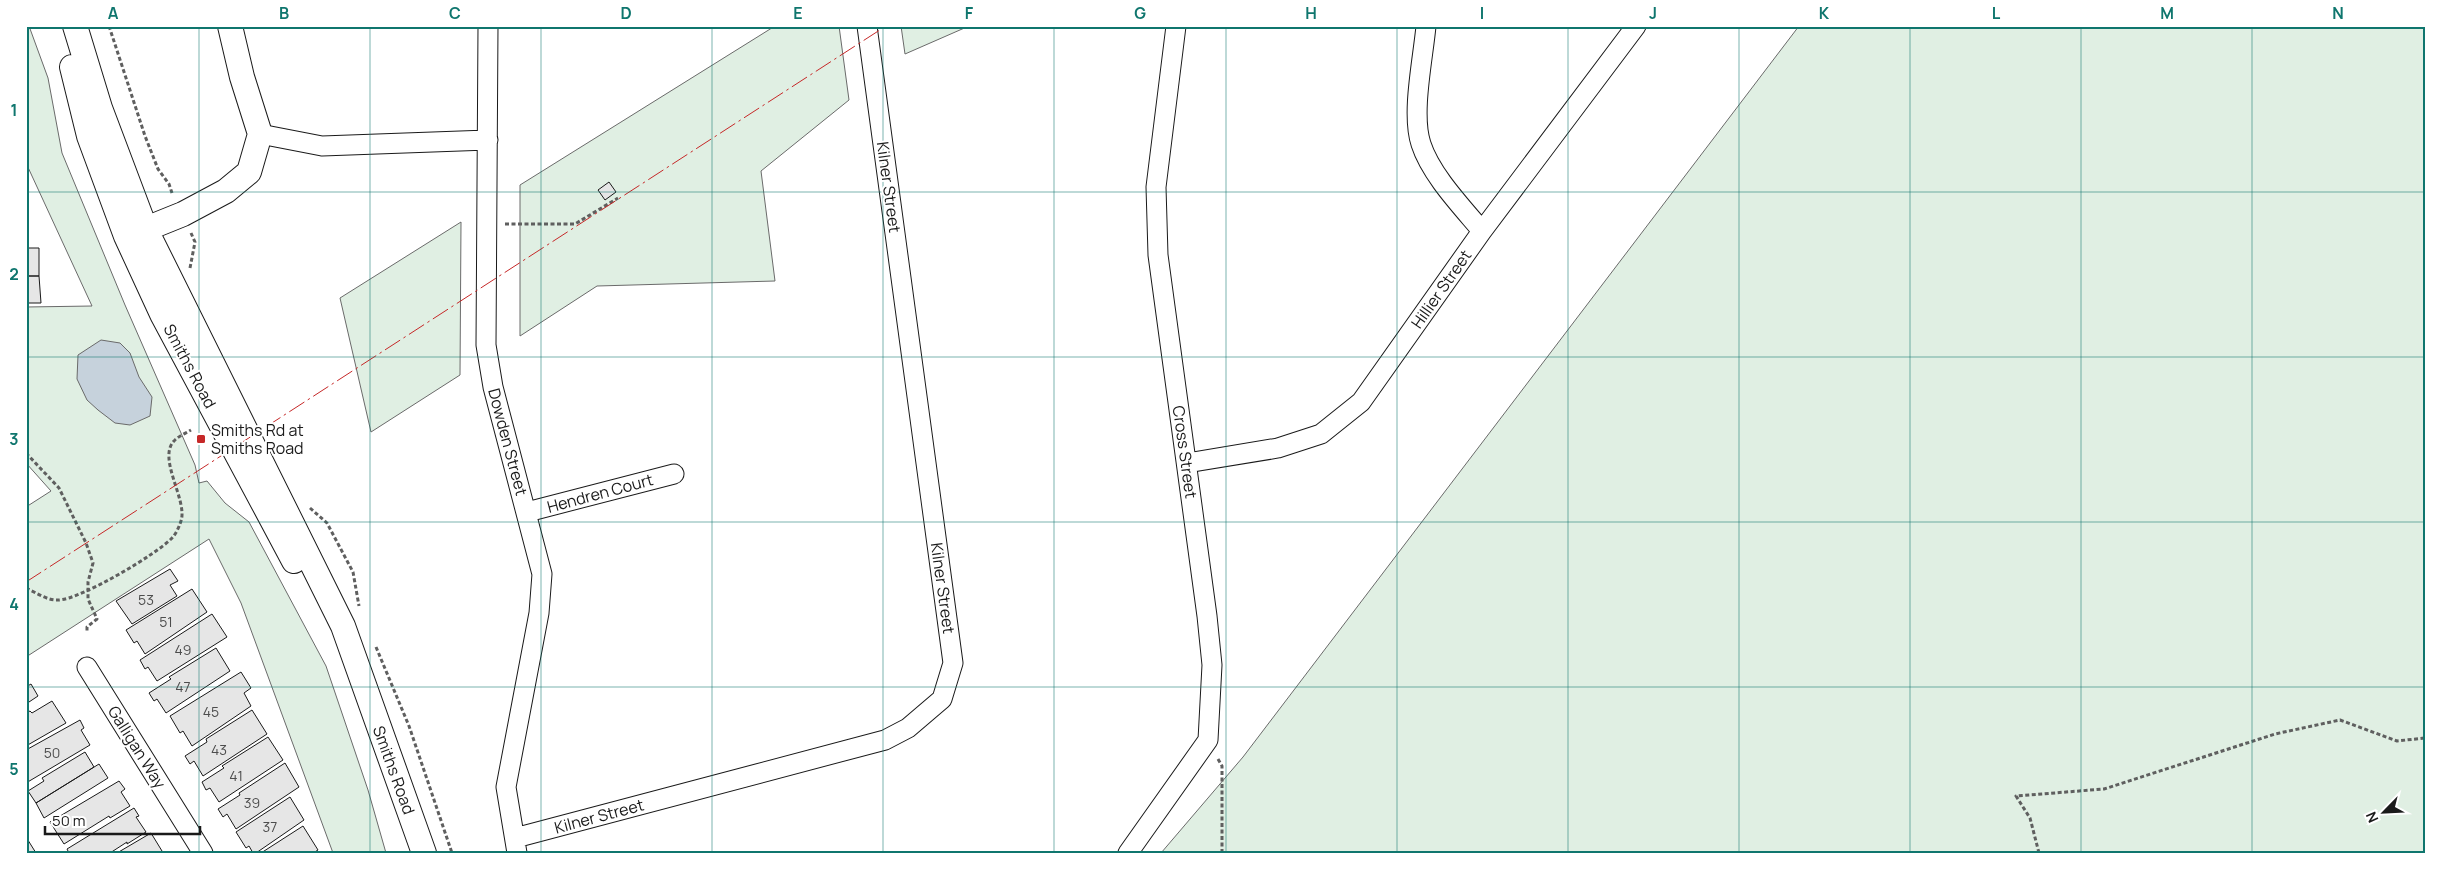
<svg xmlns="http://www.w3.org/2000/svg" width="2451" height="879" viewBox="0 0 2451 879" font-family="Manrope,sans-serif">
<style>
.green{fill:#e0efe3;stroke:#6a6a6a}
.water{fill:#c6d2dc;stroke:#6a6a6a}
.building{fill:#e6e6e6;stroke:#1a1a1a}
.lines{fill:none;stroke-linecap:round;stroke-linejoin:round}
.minor-casing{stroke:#1a1a1a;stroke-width:21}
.tertiary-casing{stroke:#1a1a1a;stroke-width:26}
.path{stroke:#5f5f5f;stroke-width:3;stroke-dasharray:4 2.5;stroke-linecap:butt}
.minor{stroke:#fff;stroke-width:19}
.tertiary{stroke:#fff;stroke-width:24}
.power{stroke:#c62828;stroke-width:1;stroke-dasharray:18 4 2.5 4;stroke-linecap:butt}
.grid{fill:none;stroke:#0f766e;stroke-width:1;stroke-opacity:0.55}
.poi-dot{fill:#c62828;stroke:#fff;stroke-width:2}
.labels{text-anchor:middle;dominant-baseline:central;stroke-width:4;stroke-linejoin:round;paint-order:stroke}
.number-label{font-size:14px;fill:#4d4d4d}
.street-label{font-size:16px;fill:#1a1a1a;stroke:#fff}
.poi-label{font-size:16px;fill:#1a1a1a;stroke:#fff;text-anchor:start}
.neatline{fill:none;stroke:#0f766e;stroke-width:2}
.grid-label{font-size:16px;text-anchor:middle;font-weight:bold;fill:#0f766e}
</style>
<rect width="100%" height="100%" fill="#fff"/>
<!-- green -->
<path class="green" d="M26 26H29L48 78 62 153 125 305 195 465 199 483 207 481 225 503 249 522 326 666 368 790 386 853H333L241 603 209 539 26 657V507L51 491 26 463V307L92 306 26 163Z
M775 26H839L849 100 761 171 775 281 597 286 520 336V185Z
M901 26H969L905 54Z
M1799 26H2425V853H1161L1243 757Z
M461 222 460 375 371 432 340 298Z"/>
<!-- water -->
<path class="water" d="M101 340 120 343 130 353 139 377 152 397 150 416 130 425 115 423 98 410 87 400 77 379 78 355Z"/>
<!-- building -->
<path class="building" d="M609 182 616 192 605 200 598 190Z
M26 248H39V276H26Z
M26 276H39L41 303H26Z
M170 569 178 581 170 585 177 596 132 624 116 601Z
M192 589 207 612 145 654 137 641 134 643 126 630Z
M212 614 227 637 157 681 148 667 145 669 140 660Z
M216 648 230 671 166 713 157 699 154 701 149 693 171 679 169 677Z
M241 672 251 688 244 693 251 706 192 746 183 731 180 733 170 716Z
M31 684 38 696 26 704V687Z
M52 701 66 723 26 746V713L30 711 32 713Z
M252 710 267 734 203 776 194 761 190 764 185 756 207 742 206 739Z
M80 720 84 728 81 730 90 745 26 783V750Z
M268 737 283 760 219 802 210 788 206 790 202 782 224 768 222 766Z
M85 752 94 767 36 803 28 791 44 781 42 778Z
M285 763 299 787 236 829 227 814 223 817 218 809 240 795 239 793Z
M99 764 108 778 44 818 36 803Z
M119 781 125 789 121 792 130 806 110 818 109 816 64 844 50 822Z
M290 797 304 820 256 853H253L249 846 246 848 236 832Z
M134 808 139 816 136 817 146 832 127 844V842L110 853H69L67 849Z
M303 826 318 850 313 853H261Z
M151 833 162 851 160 853H117Z
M26 837 36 853H26Z"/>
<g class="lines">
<!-- minor casing -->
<g class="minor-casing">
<path id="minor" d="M488 26 486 345 493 387 542 574 539 613 506 787 517 853
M1426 26C1423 59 1411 114 1421 144 1431 175 1462 207 1482 231
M260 134 322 146 488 140
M1187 463 1278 448 1321 434 1361 402 1482 231 1636 26
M527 512 674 474
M87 667 203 853
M515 838 885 740 908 728 942 699 953 663 867 26
M1128 853 1208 740 1212 665 1207 616 1158 255 1156 187 1176 26"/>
</g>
<!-- tertiary casing -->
<g class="tertiary-casing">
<path id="tertiary" d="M75 26 100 108 146 230 343 626 424 853
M72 67 89 136 126 236 162 314 294 561
M131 235 183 214 226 191 249 172 260 134 242 77 230 26"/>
</g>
<!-- path -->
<path class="path" d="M109 26 145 136 158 169 169 184 172 193
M505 224H575L618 198
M190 268 195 242 191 233
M26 453 59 488 86 543 93 563 88 582V599L97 619 87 627V632
M310 508 327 523 353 572 359 606
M26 588C35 592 48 601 58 600 80 600 157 554 172 538 176 534 179 527 181 521 188 500 156 457 175 440 179 436 186 433 191 430
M376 647 409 726 452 853
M1218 759 1222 766V853
M2039 853 2030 818 2016 796 2104 789 2275 734 2340 720 2397 741 2425 738"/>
<!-- minor -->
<use href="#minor" class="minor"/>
<!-- tertiary -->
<use href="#tertiary" class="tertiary"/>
<!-- power -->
<path class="power" d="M26 582 886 26"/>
</g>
<!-- grid -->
<path class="grid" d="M199 26V853M370 26V853M541 26V853M712 26V853M883 26V853M1054 26V853M1226 26V853M1397 26V853M1568 26V853M1739 26V853M1910 26V853M2081 26V853M2252 26V853M26 192H2425M26 357H2425M26 522H2425M26 687H2425"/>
<!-- markers -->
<rect class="poi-dot" x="196" y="434" width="10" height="10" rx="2.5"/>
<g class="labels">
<!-- number labels -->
<g class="number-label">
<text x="146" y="599">53</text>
<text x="166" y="621">51</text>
<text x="183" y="649">49</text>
<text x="183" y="686">47</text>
<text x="211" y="711">45</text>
<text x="219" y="749">43</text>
<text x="52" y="752">50</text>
<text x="236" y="775">41</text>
<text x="252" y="802">39</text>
<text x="270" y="826">37</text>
</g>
<!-- street labels -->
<g class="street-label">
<text transform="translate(889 187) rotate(82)">Kilner Street</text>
<text transform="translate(1441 289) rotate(-55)">Hillier Street</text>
<text transform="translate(190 366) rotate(62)">Smiths Road</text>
<text transform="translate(508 442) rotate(75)">Dowden Street</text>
<text transform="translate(1185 452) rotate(82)">Cross Street</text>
<text transform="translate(600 493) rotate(-15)">Hendren Court</text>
<text transform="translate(943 588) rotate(82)">Kilner Street</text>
<text transform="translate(137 747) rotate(58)">Galligan Way</text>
<text transform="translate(394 770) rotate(70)">Smiths Road</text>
<text transform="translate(599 816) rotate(-15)">Kilner Street</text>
</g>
<!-- poi labels -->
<g class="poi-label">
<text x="211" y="430">Smiths Rd at<tspan x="211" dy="18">Smiths Road</tspan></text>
</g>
</g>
<!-- border -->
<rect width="2451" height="879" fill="none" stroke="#ffffff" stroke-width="55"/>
<!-- north arrow -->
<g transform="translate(2384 812) rotate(246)" stroke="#ffffff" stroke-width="4" paint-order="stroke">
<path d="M0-4L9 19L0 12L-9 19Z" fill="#1a1a1a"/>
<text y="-8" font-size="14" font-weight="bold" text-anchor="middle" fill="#1a1a1a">N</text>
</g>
<!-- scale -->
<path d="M45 826v8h155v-8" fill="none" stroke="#1a1a1a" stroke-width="2.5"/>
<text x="52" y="826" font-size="15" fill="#1a1a1a" stroke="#ffffff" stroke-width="4" paint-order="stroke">50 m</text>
<rect x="28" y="28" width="2396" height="824" class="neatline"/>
<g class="grid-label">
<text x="113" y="19">A</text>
<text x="284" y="19">B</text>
<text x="455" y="19">C</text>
<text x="626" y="19">D</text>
<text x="798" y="19">E</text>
<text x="969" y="19">F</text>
<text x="1140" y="19">G</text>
<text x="1311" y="19">H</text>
<text x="1482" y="19">I</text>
<text x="1653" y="19">J</text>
<text x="1824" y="19">K</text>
<text x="1996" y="19">L</text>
<text x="2167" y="19">M</text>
<text x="2338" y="19">N</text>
<text x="14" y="116">1</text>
<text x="14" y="280">2</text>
<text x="14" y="445">3</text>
<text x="14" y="610">4</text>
<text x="14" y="775">5</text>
</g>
</svg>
